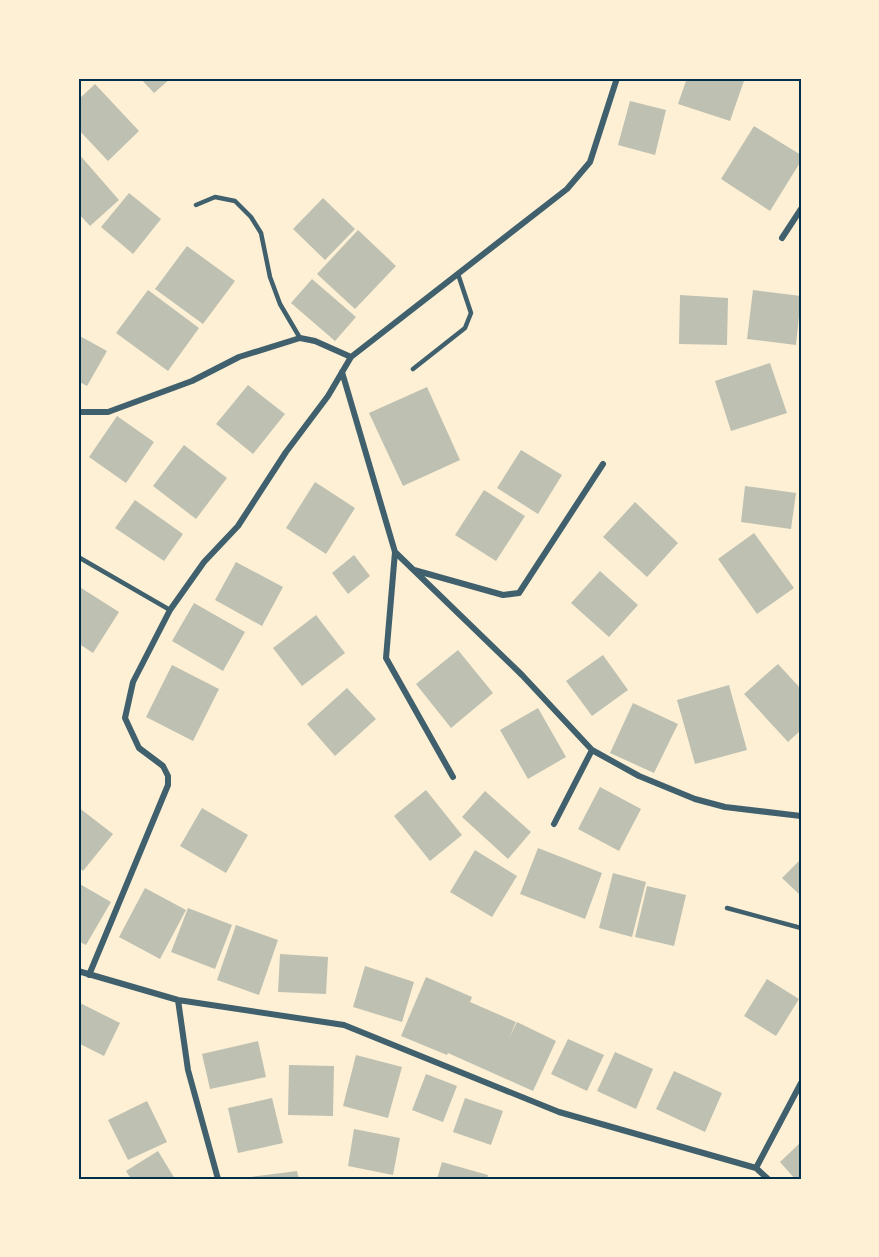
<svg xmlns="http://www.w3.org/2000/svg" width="879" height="1257" viewBox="0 0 879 1257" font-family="'IBM Plex Serif',serif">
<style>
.building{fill:#bec0b2}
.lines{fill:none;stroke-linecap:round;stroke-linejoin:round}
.service{stroke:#3f606c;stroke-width:4.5}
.minor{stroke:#3f606c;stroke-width:6}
.neatline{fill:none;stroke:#003049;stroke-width:2}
</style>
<rect width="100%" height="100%" fill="#fdf0d5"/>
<!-- building -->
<path class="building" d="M140 78H171L154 93Z
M687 78H745L730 121 678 104Z
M95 84 139 131 108 161 78 129V100Z
M630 101 666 110 655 155 618 145Z
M754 126 801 155V161L770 211 721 179Z
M78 153 119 200 90 226 78 213Z
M129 193 161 219 133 254 101 227Z
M323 198 355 229 325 260 293 229Z
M358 230 396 266 355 309 317 274Z
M187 246 235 281 203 324 155 289Z
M312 279 356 317 335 341 291 303Z
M148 290 199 328 168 371 116 333Z
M753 290 801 296 796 345 747 339Z
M680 295 728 298 727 345 679 344Z
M78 335 107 351 87 386 78 381Z
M770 363 787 413 731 431 715 381Z
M248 385 285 414 253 454 216 424Z
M427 387 460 460 403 486 369 413Z
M117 416 154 442 126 483 89 457Z
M184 445 227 478 196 519 153 486Z
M521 450 562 475 538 514 497 488Z
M315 482 355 508 326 554 286 528Z
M745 486 796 493 791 529 741 522Z
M484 490 525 516 496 561 455 535Z
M135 500 183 534 164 561 115 528Z
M635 502 678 543 647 577 603 537Z
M754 533 794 588 757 614 718 559Z
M354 555 370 576 348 594 332 573Z
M236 562 283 587 262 626 215 600Z
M600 571 638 605 609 637 571 603Z
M78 586 119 612 93 653 78 643Z
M194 603 245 632 223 671 172 641Z
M316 615 345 653 302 686 273 648Z
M458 650 493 693 451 728 416 684Z
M603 655 628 690 592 716 566 681Z
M778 664 801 689V730L788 742 744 694Z
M172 665 219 689 193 741 146 717Z
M729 685 747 750 695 764 677 700Z
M347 688 376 719 335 756 307 724Z
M633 703 678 724 654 773 610 753Z
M538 708 566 757 528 779 500 730Z
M600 787 641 809 619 851 578 829Z
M426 790 462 835 430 861 394 816Z
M485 791 531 832 508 859 462 817Z
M78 807 113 834 83 871 78 867Z
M202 808 248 835 226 873 180 846Z
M538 848 602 873 585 919 520 894Z
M475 850 517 876 492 917 450 892Z
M801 859V896L782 878Z
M613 873 646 882 632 937 599 928Z
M78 883 111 902 86 945 78 941Z
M647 886 686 895 674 946 635 937Z
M145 888 186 910 160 959 119 937Z
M188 908 232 925 215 969 171 952Z
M236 925 278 940 259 995 217 980Z
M280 954 328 957 326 994 278 992Z
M365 966 414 982 402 1022 353 1007Z
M426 977 472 997 470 1002 516 1022 509 1038 517 1022 556 1041 533 1091 448 1053 447 1055 401 1036Z
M767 979 799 999 776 1036 744 1016Z
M78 1002 120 1023 104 1056 78 1043Z
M568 1039 604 1055 587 1091 551 1074Z
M258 1041 266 1077 210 1089 202 1054Z
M615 1052 653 1069 636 1109 597 1091Z
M356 1055 402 1067 388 1118 343 1106Z
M289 1065 334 1066 333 1116 288 1115Z
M674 1071 722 1093 705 1132 656 1109Z
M426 1074 457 1086 443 1122 412 1110Z
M272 1098 283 1143 238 1153 228 1108Z
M465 1098 503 1111 491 1145 453 1132Z
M147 1101 167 1142 128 1160 108 1120Z
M354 1129 400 1138 393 1175 348 1166Z
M801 1142V1179H795L780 1162Z
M158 1151 175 1179H131L126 1171Z
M442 1162 488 1175 487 1179H437Z
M297 1171 299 1179H251V1177Z"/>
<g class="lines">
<!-- service -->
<path class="service" d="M196 205 215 197 235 201 251 217 261 233 270 277 280 304 300 338
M413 369 465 328 471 313 458 274
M80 558 170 610
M727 908 801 928"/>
<!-- minor -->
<path class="minor" d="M782 238 801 209
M342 372 395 552 522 675 592 750 639 776 695 799 725 807 801 816
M78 412H108L192 381 239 357 300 338 315 341 351 357 567 189 590 162 617 78
M395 552 386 658 453 777
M414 570 503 595 519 593 603 464
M554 824 592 750
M78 971 178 1000 344 1025 559 1112 756 1168 768 1179
M89 975 168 785V776L163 766 139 748 125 718 133 682 170 610 204 562 238 526 286 452 328 396 351 357
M178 1000 188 1070 218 1179
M756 1168 801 1083"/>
</g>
<!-- border -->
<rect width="879" height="1257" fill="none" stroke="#fdf0d5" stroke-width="159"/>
<rect x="80" y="80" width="720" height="1098" class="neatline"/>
</svg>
